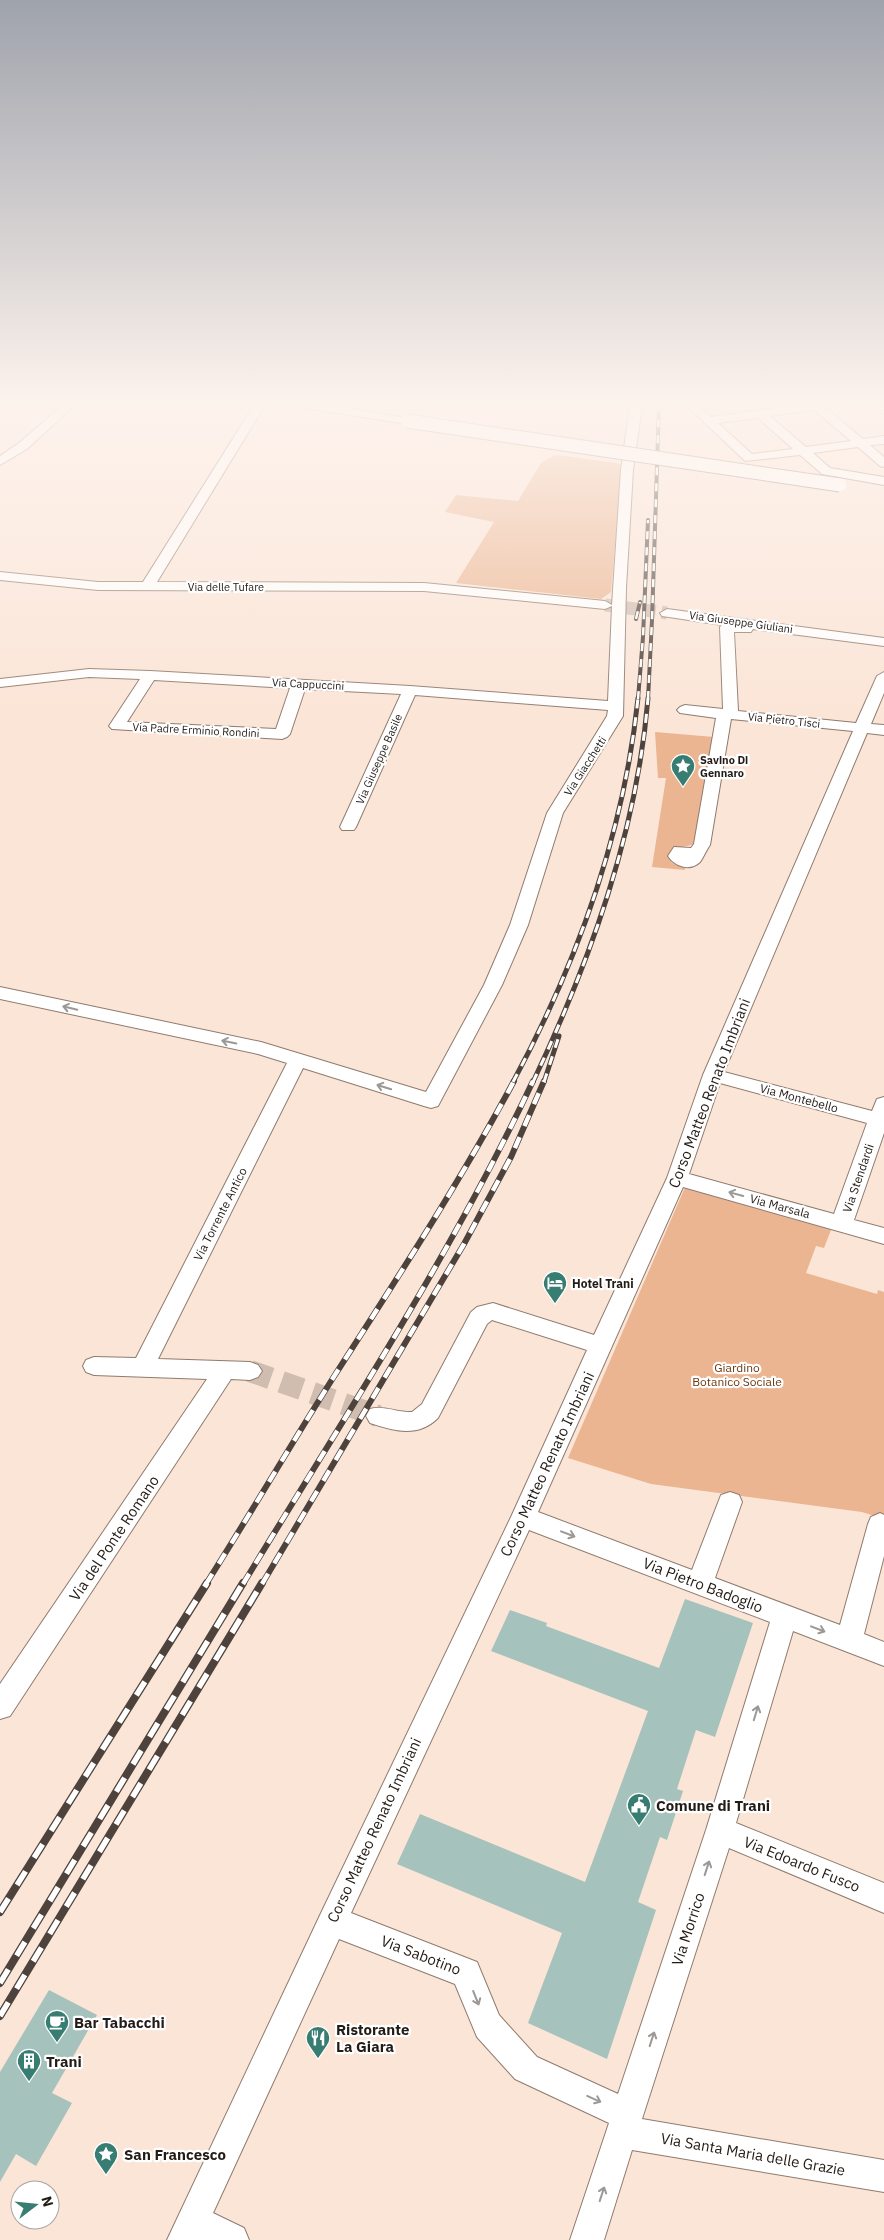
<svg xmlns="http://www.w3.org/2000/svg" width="884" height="2240" viewBox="0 0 884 2240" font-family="'IBM Plex Sans',sans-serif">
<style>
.green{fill:#ebb591}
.building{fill:#a6c2bd}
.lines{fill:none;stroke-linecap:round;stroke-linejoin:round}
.minor-tunnel-far1{stroke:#d0bdb0;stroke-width:13;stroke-dasharray:13 6;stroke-linecap:butt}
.minor-tunnel{stroke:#d0bdb0;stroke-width:22;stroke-dasharray:22 11;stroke-linecap:butt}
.minor-casing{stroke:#8f7b6e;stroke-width:2}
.minor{fill:#fff;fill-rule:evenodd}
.rail-far3-casing{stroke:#4d433c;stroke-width:4}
.rail-far2-casing{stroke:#4d433c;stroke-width:5}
.rail-far1-casing{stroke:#4d433c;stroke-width:6}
.rail-casing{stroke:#4d433c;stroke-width:8}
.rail-far3{stroke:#fff;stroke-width:2.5;stroke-dasharray:8;stroke-linecap:butt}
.rail-far2{stroke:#fff;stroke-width:3;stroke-dasharray:9;stroke-linecap:butt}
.rail-far1{stroke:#fff;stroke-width:4.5;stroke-dasharray:12;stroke-linecap:butt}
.rail{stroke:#fff;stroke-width:5.5;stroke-dasharray:16;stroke-linecap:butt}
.minor-bridge-casing{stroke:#8f7b6e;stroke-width:15;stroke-linecap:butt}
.minor-bridge{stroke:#fff;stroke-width:13}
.oneway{stroke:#9c9896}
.labels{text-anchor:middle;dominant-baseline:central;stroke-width:4.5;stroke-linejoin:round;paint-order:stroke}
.far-street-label{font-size:11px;fill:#231b16;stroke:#fff}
.far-poi-label{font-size:11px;font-weight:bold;fill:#231b16;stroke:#fff;text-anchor:start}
.street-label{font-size:12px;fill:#231b16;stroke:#fff}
.poi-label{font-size:12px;font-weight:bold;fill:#231b16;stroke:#fff;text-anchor:start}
.park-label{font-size:12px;fill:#693810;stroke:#fff}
.near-street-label{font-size:15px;fill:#231b16;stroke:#fff}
.near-poi-label{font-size:15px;font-weight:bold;fill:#231b16;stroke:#fff;text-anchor:start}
</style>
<rect width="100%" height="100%" fill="#fbe5d7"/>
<!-- green -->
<path class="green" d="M556 455 617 463 622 466 611 592 601 599 456 583 494 522 445 512 456 495 518 501 541 463Z
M655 732 714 737 696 844 672 849 668 855 672 863 685 868V870L652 867 666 778H658Z
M686 1185 831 1230 824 1248 816 1246 806 1273 877 1294 878 1290 884 1292V1519L862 1512 651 1484 568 1458Z"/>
<!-- building -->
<path class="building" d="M685 1599 753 1623 715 1737 696 1730 677 1789 683 1791 667 1840 660 1837 638 1902 656 1910 607 2059 528 2023 562 1933 397 1864 420 1814 585 1882 648 1711 491 1651 510 1610 547 1623 546 1626 659 1668Z
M49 1990 97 2015 52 2093 72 2103 36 2166 16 2154 0 2182V2072Z"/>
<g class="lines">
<!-- minor-tunnel-far1 -->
<path class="minor-tunnel-far1" d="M605 605 667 613"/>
<!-- minor-tunnel -->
<path class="minor-tunnel" d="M250 1371 378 1416"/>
<!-- minor casing -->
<g class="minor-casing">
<path id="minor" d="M63 405H75L27 449 0 465V456L19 443Z
M254 405H265L157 582 424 583 605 601 612 605 621 470 630 405H642L633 470 626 588 623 716 563 813 528 925 502 985 438 1106 431 1108 424 1106 303 1068 158 1359 250 1362 258 1365 262 1371 258 1377 250 1380 231 1379 10 1716 0 1719V1684L207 1379 94 1375 86 1372 83 1366 86 1360 94 1357 136 1358 287 1063 258 1054 0 999V987L261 1042 426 1092 484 985 510 925 547 813 607 716 608 710 415 695 356 827 354 830H342L340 827 401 694 305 689 290 734 287 737 282 739 112 729 109 726 140 679 89 677 0 687V679L89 669 150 671 410 686 608 701 612 606 605 609 424 591 98 590 0 580V572L98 582H143ZM154 680 290 688 276 729 127 722Z
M300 405H330L407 418 413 421 407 424 305 408Z
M686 405H698L711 417 796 405H829L826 408 863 439 884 436V444L870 445 884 457V467L880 466 858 447 813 453 830 468 884 477V485L822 474 800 455 745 461ZM814 410 851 441 806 447 770 416ZM758 418 793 449 752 454 718 423Z
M871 405H884V414Z
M667 609 884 638V646L753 629 751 632H734L738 711 856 723 877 676 884 672V693L871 724 884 725V735L867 733 724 1072 872 1111 877 1099 884 1097V1133L854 1220 884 1228V1244L683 1187 538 1512 692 1570 721 1495 730 1492 739 1495 742 1502 715 1578 840 1625 868 1524 871 1517 880 1513 884 1515V1556L864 1634 884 1642V1666L793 1631 736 1823 884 1883V1913L729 1848 642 2119 884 2160V2192L632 2150 604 2240H570L609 2123 515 2079 477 2037 455 1984 339 1939 213 2213 244 2228 249 2240H167L322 1911 511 1517 587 1350 492 1320 487 1324 438 1418C418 1438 394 1431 370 1423L366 1416 370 1409C384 1405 397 1413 412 1412L422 1404 471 1312 477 1307 493 1303 594 1335 667 1178 703 1075 853 731 731 719 710 845C707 849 702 860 700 862 690 872 674 866 668 856L674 847 691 848 694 844 716 718 680 713 677 710 680 707 685 705 723 709 720 627 722 625 662 616 660 613ZM720 1083 867 1123 834 1214 689 1174ZM529 1530 770 1622 706 1830 618 2094 537 2057 499 2015 477 1962 351 1913Z"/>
</g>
<!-- minor -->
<use href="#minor" class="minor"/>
<!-- rail-far3 casing -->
<g class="rail-far3-casing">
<path id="rail-far3" d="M636 619 640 602
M638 699 643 637 648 520
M648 699 652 620 659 405"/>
</g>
<!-- rail-far2 casing -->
<g class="rail-far2-casing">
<path id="rail-far2" d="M513 1082C577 963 624 833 638 698
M533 1082C590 961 637 832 648 698
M544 1082 559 1036"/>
</g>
<!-- rail-far1 casing -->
<g class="rail-far1-casing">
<path id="rail-far1" d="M206 1584C249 1516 290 1446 333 1378 396 1280 459 1184 514 1081
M243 1584C343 1419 451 1256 533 1081
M262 1584 464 1244 511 1157 544 1081"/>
</g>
<!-- rail casing -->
<g class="rail-casing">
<path id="rail" d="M0 1912 207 1583
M0 1983 243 1583
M0 2016 262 1583"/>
</g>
<!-- rail-far3 -->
<use href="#rail-far3" class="rail-far3"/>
<!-- rail-far2 -->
<use href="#rail-far2" class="rail-far2"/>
<!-- rail-far1 -->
<use href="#rail-far1" class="rail-far1"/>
<!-- rail -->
<use href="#rail" class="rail"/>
<!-- minor-bridge casing -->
<g class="minor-bridge-casing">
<path id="minor-bridge" d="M407 421 840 485"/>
</g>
<!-- minor-bridge -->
<use href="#minor-bridge" class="minor-bridge"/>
</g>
<!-- one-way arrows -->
<defs><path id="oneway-shaft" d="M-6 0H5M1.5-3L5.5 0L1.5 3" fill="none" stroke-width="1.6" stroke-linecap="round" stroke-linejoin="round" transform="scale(1.25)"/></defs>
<g class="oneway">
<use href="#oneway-shaft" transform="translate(70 1008) rotate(-167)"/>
<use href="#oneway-shaft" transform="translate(229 1042) rotate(-168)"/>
<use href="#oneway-shaft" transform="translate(384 1087) rotate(-163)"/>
<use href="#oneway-shaft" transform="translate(736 1194) rotate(-165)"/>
<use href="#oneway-shaft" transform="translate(568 1534) rotate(21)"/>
<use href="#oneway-shaft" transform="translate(818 1629) rotate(21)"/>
<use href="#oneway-shaft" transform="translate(756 1713) rotate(-73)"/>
<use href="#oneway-shaft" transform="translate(707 1868) rotate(-72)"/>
<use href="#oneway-shaft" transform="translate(476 1998) rotate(68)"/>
<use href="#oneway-shaft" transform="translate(652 2039) rotate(-72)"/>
<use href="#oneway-shaft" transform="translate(594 2099) rotate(24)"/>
<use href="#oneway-shaft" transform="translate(602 2194) rotate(-72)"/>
</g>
<!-- sky -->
<linearGradient id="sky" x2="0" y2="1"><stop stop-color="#9fa3ac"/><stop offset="0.56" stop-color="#fdf3ed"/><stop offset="1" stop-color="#fdf3ed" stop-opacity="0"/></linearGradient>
<rect width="884" height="719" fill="url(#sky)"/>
<!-- icons -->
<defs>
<g id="sight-pin" transform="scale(1.25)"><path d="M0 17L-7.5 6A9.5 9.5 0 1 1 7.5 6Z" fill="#387d72" stroke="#fff"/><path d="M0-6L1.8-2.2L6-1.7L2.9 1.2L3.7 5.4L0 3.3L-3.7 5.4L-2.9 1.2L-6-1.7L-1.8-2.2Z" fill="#fff"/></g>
<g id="hotel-pin" transform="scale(1.25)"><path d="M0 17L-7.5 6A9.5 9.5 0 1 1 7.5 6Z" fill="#387d72" stroke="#fff"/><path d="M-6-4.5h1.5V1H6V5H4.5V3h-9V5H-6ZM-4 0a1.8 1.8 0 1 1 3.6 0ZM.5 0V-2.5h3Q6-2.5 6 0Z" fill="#fff"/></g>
<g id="civic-pin" transform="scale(1.25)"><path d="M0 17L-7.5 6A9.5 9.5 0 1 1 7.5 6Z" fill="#387d72" stroke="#fff"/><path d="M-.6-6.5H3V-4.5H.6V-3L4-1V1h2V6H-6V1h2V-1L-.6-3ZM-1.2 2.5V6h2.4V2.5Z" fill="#fff"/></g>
<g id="cafe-pin" transform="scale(1.25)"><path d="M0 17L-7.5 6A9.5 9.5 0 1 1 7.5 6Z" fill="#387d72" stroke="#fff"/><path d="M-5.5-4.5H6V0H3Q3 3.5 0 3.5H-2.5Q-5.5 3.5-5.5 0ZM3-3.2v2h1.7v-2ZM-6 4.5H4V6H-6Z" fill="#fff"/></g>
<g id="restaurant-pin" transform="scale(1.25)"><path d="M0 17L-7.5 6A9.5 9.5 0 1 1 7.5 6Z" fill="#387d72" stroke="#fff"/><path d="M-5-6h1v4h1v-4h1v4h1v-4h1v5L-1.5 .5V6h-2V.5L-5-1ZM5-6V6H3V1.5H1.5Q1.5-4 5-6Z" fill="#fff"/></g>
<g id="building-pin" transform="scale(1.25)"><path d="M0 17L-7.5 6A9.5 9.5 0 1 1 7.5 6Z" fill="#387d72" stroke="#fff"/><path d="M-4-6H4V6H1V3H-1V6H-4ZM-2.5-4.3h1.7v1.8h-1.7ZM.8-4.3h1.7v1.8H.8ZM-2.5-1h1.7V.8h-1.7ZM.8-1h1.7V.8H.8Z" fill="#fff"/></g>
</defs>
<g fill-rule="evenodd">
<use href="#sight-pin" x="683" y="766"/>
<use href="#hotel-pin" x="555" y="1283"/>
<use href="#civic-pin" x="639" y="1805"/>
<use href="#cafe-pin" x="57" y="2022"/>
<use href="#restaurant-pin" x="318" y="2038"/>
<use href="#building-pin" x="29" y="2061"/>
<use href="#sight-pin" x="106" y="2154"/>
</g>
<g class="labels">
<!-- far-street labels -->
<g class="far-street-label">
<text x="226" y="587">Via delle Tufare</text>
<text transform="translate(741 622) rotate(8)">Via Giuseppe Giuliani</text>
<text transform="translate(308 684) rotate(3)">Via Cappuccini</text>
<text transform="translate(784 720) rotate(6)">Via Pietro Tisci</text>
<text transform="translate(196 730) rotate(3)">Via Padre Erminio Rondini</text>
<text transform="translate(379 759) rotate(-66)">Via Giuseppe Basile</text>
<text transform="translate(585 766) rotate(-57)">Via Giacchetti</text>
</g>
<!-- far-poi labels -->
<g class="far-poi-label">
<text x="700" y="760">Savino Di<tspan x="700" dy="13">Gennaro</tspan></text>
</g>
<!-- street labels -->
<g class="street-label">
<text transform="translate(799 1098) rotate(15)">Via Montebello</text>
<text transform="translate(858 1178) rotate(-71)">Via Stendardi</text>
<text transform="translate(780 1206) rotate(15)">Via Marsala</text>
<text transform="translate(220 1214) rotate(-63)">Via Torrente Antico</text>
</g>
<!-- poi labels -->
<g class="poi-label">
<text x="572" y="1283">Hotel Trani</text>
</g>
<!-- park labels -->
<g class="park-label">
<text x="737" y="1367">Giardino<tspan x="737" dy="14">Botanico Sociale</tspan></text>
</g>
<!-- near-street labels -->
<g class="near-street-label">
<text transform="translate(709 1093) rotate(-69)">Corso Matteo Renato Imbriani</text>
<text transform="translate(547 1464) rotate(-65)">Corso Matteo Renato Imbriani</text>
<text transform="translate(114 1538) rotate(-56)">Via del Ponte Romano</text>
<text transform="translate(703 1585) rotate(21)">Via Pietro Badoglio</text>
<text transform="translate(374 1830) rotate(-65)">Corso Matteo Renato Imbriani</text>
<text transform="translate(802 1864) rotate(22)">Via Edoardo Fusco</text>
<text transform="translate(688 1929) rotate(-72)">Via Morrico</text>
<text transform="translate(421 1955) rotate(21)">Via Sabotino</text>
<text transform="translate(753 2154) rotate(10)">Via Santa Maria delle Grazie</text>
</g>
<!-- near-poi labels -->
<g class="near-poi-label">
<text x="656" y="1805">Comune di Trani</text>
<text x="74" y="2022">Bar Tabacchi</text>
<text x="336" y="2029">Ristorante<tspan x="336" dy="17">La Giara</tspan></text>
<text x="46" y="2061">Trani</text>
<text x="124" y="2154">San Francesco</text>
</g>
</g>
<!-- north arrow -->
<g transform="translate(35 2205) rotate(74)"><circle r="24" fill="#ffffff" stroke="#a7a4a2"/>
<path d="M0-4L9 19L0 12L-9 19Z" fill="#387d72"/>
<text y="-8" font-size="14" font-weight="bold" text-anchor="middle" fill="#231b16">N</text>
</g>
</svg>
